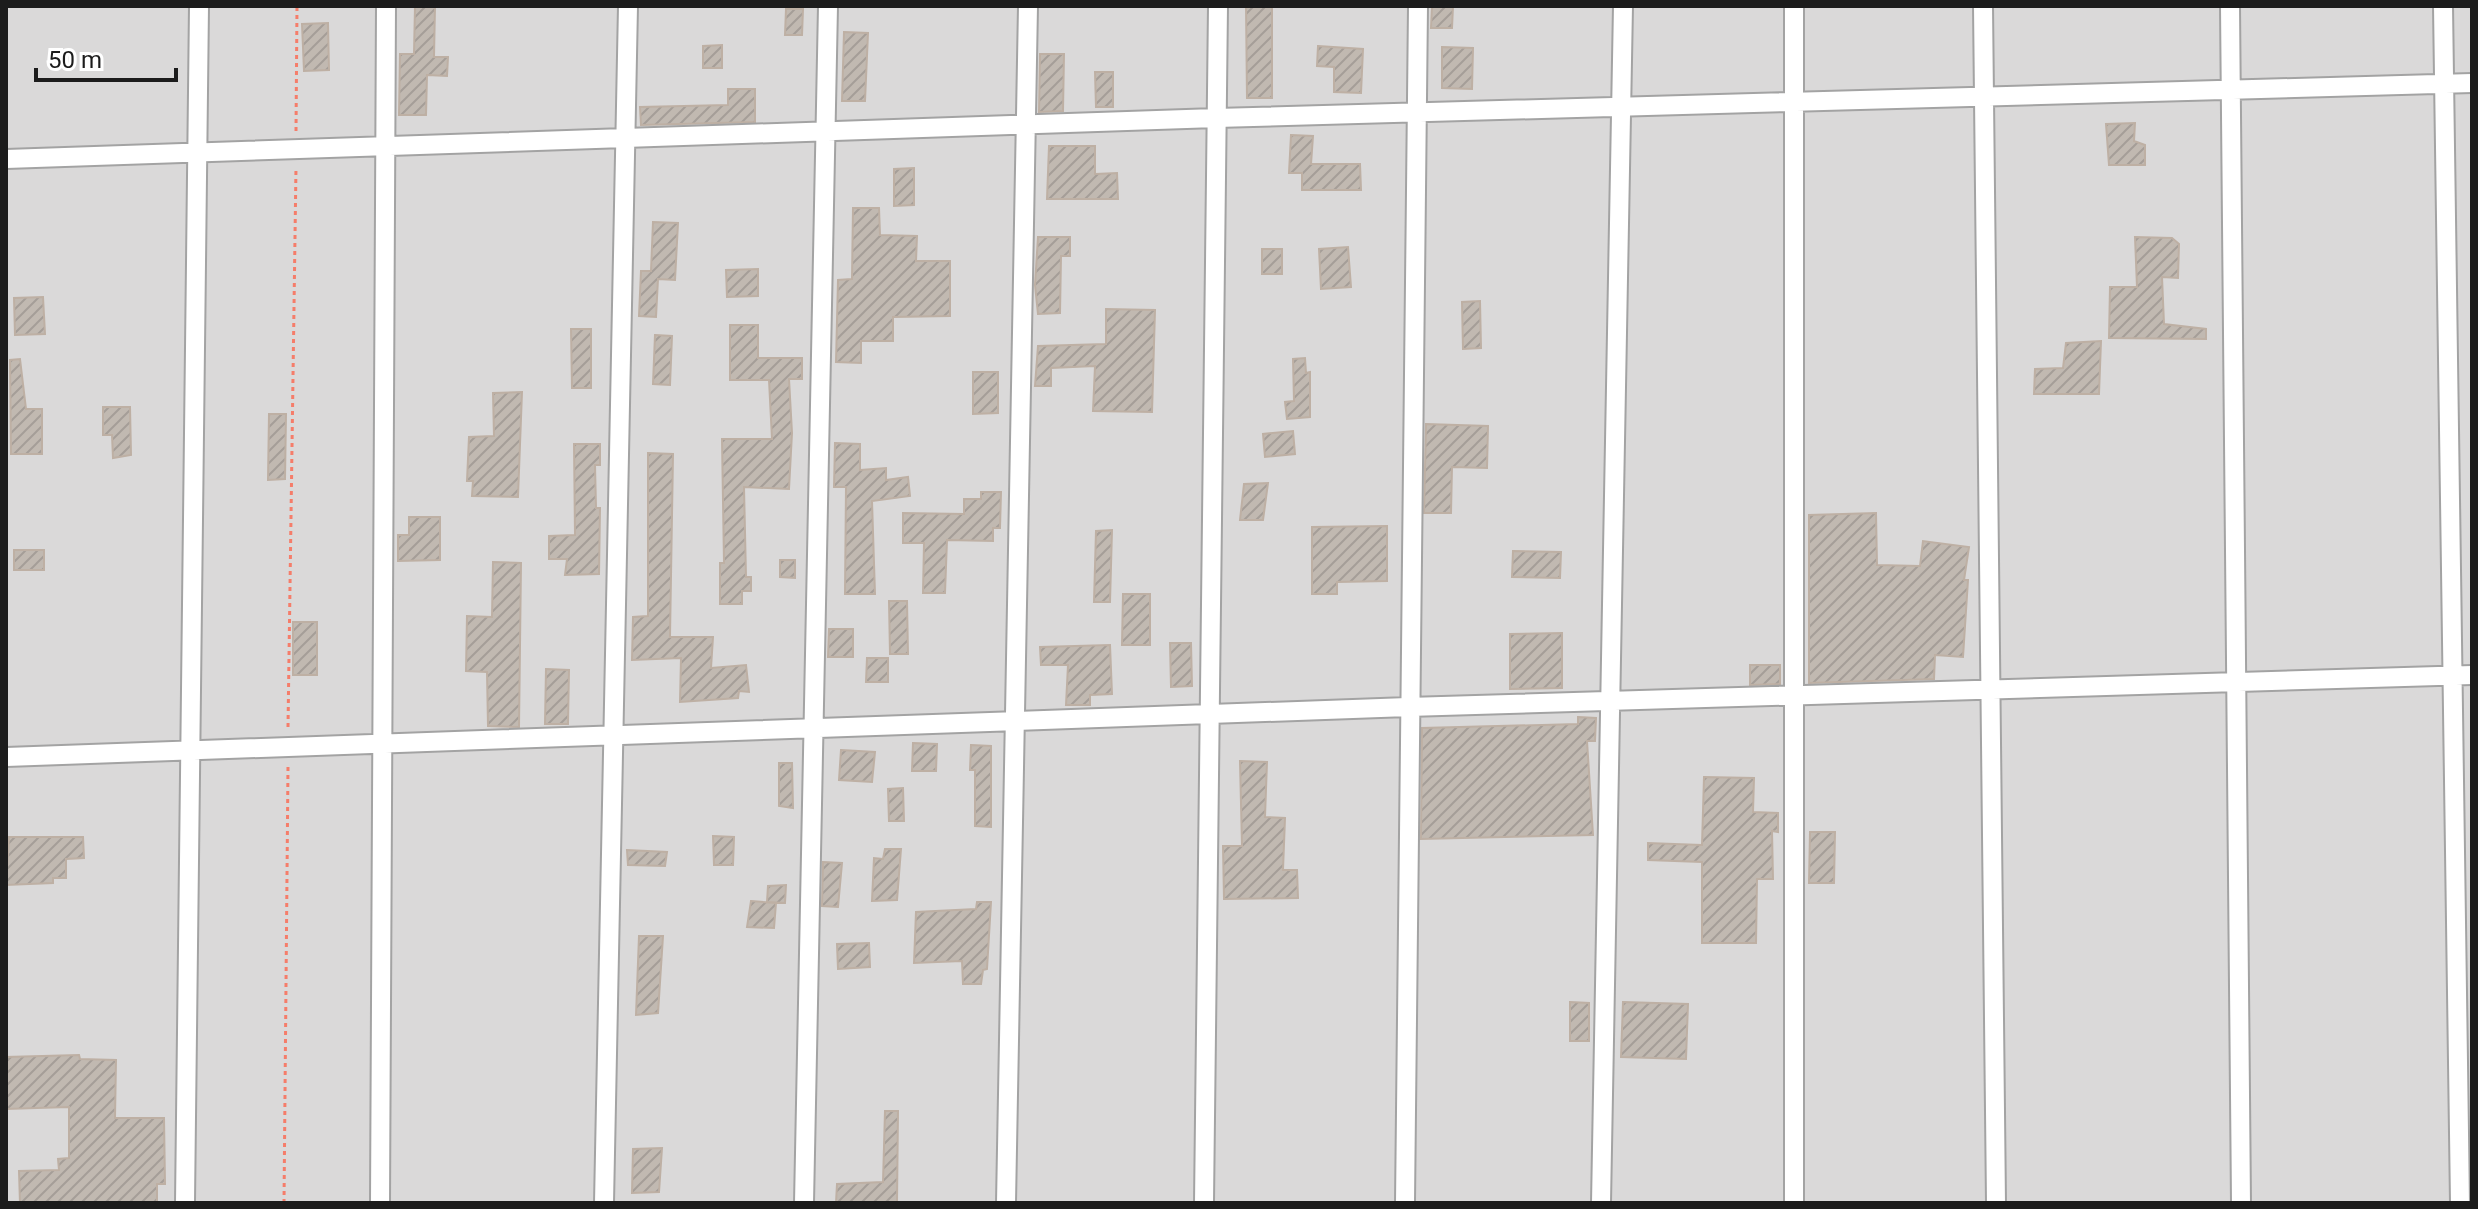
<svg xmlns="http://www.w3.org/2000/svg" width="2478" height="1209" viewBox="0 0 2478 1209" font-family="Roboto,sans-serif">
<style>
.residential{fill:#dad9d9}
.building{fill:url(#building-hatch);stroke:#beb0a4;stroke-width:2}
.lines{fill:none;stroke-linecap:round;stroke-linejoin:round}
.street-casing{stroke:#a3a3a3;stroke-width:22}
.path{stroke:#f57d6a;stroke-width:3;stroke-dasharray:4 4;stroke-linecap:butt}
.street{stroke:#fff;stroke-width:18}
</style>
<defs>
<pattern id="building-hatch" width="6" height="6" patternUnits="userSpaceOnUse" patternTransform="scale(2)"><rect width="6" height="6" fill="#c1b9b1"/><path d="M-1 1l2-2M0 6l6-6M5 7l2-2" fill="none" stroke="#a59e98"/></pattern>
</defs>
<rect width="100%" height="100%" fill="#ede9e1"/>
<!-- residential -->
<path class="residential" d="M6 6H2472V1203H6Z"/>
<!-- building -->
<path class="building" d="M415 6H435L434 57H448L447 76 427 75 426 115H399L400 54H414Z
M1246 6H1272V98H1247Z
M1432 6H1453L1452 28H1431Z
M786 9H803L802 35H785Z
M328 23 329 70 304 71 302 24Z
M844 32 868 33 865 101H842Z
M722 45V68H703V46Z
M1318 46 1363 49 1361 93 1334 92V67L1317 66Z
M1442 47 1473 48 1472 89 1442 88Z
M1040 54H1064L1063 111 1039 112Z
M1095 72H1113V107H1096Z
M728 89H755V122L641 125 640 107 728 105Z
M2135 123 2134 141 2145 145V165H2109L2106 124Z
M1291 135 1313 136 1311 164H1360L1361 190H1302V173H1289Z
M1049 146H1095V174L1117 173 1118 199H1047Z
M914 168V205L894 206V169Z
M853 208H879L880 235 917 236 916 261H950V316L893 317V341H861V363L836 362 838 280 852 279Z
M653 222 678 223 675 280 658 279 656 317 639 316 641 271H651Z
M1038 237H1070V256H1061L1060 313 1038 314 1035 285Z
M2135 237 2172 238 2179 244 2178 278 2162 277 2164 324 2206 329V339L2109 338 2110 287H2137Z
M1348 247 1351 287 1321 289 1319 249Z
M1262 249H1282V274H1262Z
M758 269V296L727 297 726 270Z
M43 297 45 334 15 335 14 298Z
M1480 301 1481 348 1463 349 1462 302Z
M1106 309 1155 310 1152 412 1093 411 1095 366 1051 368V386H1035L1038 346 1106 344Z
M730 325H758V358H802V379H789L792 433 789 489 744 487 746 577H751V591H742V604H720V563H724L722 439H772L769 380H730Z
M571 329H591V388H572Z
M655 335 672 336 670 385 653 384Z
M2101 341 2099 394H2034L2035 369 2063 368 2066 343Z
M1305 358 1306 373 1310 372V417L1287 419 1285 402 1294 401 1293 359Z
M20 359 26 409H42V454H11L10 360Z
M973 372H998V413L973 414Z
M522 392 518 497 472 496 473 481H467L469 437 494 436 493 393Z
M103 407H130L131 455 113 458 112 435H103Z
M269 414H286L285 479 268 480Z
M1426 424 1488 426 1487 468 1452 467 1451 513H1424Z
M1293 431 1295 454 1265 457 1263 434Z
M835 443 860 444V470L886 468V480L908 477 910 496 872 501 875 594H845L846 487H834Z
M574 444H600V465H595L596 508H600L599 574 565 575 567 559H549V536L575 535Z
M648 453 673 454 670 637H713L711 668 746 665 749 692 739 691 738 698 680 702 681 658 632 660 633 617 648 616Z
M1268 483 1263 520H1240L1244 484Z
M981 492H1001L1000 528H993V541L947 540 945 593H923L924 543H903V513L964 514V499H981Z
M1876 513 1877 565 1920 566 1923 541 1969 547 1964 580H1968L1963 657 1935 655 1934 679 1809 683V515Z
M409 517H440V560L398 561V535H409Z
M1387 526V581L1337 582V594H1312V527Z
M1112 530 1110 602H1094L1096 531Z
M14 550H44V570H14Z
M1513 551 1561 552 1560 578 1512 577Z
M780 560H795V578L780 577Z
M493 562 521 563 519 727 488 726 487 672 466 671 467 616 492 617Z
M1123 594H1150V645H1122Z
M889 601H907L908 654H890Z
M293 622H317V675H293Z
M829 629H853V657H828Z
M1562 633V688L1510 689V634Z
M1170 643H1191L1192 686 1171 687Z
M1110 645 1112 694 1090 695V705H1066L1068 665H1041L1040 647Z
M867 658H888V682H866Z
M1750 665H1780V684L1750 685Z
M546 669 569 670 568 724H545Z
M1578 717 1596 718 1595 741H1587L1593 835 1421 839 1422 728 1578 724Z
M913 743 937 744 936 771H912Z
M971 745 991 746V827L975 826V770H970Z
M841 750 875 752 872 782 839 780Z
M1240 761 1267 762 1265 817 1285 818 1283 870H1297L1298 898 1224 899 1223 846H1242Z
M779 763H792L793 808 779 806Z
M1704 777 1754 778 1753 812 1778 813V832L1772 831 1773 879H1757L1756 943H1702V862L1648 860V843L1702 845Z
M903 788 904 821H889L888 789Z
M1810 832H1835L1834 883H1809Z
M713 836 734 837 733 865H714Z
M9 837H83L84 858 66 859V878H53V883L6 885Z
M885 849H901L897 900 872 901 874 858 883 859Z
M627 850 667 852 665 866 628 865Z
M823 862 842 863 838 907 822 906Z
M786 885 785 903 767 902 768 886Z
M751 901 776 903 774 928 747 927Z
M977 902H991L987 969 983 970 981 984H963L962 961 914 963 916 912 976 909Z
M639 936H663L658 1013 636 1015Z
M869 943 870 967 838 969 837 944Z
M1570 1002 1589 1003V1041H1570Z
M1623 1002 1688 1004 1686 1059 1621 1057Z
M79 1055 80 1059 116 1060 115 1118H164L165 1184H157V1203H20L19 1171 59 1170 58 1159 69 1158V1107L6 1109V1057Z
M885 1111H898L897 1203H836L837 1184 883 1182Z
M662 1148 659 1192 632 1193 633 1149Z"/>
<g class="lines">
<!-- street casing -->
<g class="street-casing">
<path id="street" d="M1983 6 1996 1203
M2230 6 2241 1203
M2443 6 2460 1203
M6 159 1216 118 2472 83
M6 757 1408 707 2472 675
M185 1203 199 6
M380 1203 386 6
M604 1203 628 6
M804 1203 828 6
M1006 1203 1028 6
M1204 1203 1218 6
M1405 1203 1418 6
M1601 1203 1623 6
M1794 1203V6"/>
</g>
<!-- path -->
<path class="path" d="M296 131 297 6
M288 727 296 167
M284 1203 288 767"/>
<!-- street -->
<use href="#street" class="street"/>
</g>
<!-- border -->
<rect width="2478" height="1209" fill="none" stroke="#1c1c1c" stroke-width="16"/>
<!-- scale -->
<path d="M36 68v12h140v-12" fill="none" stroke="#1c1c1c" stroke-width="4"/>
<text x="48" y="68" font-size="24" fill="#1c1c1c" stroke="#ffffff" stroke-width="6" paint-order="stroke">50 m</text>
</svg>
